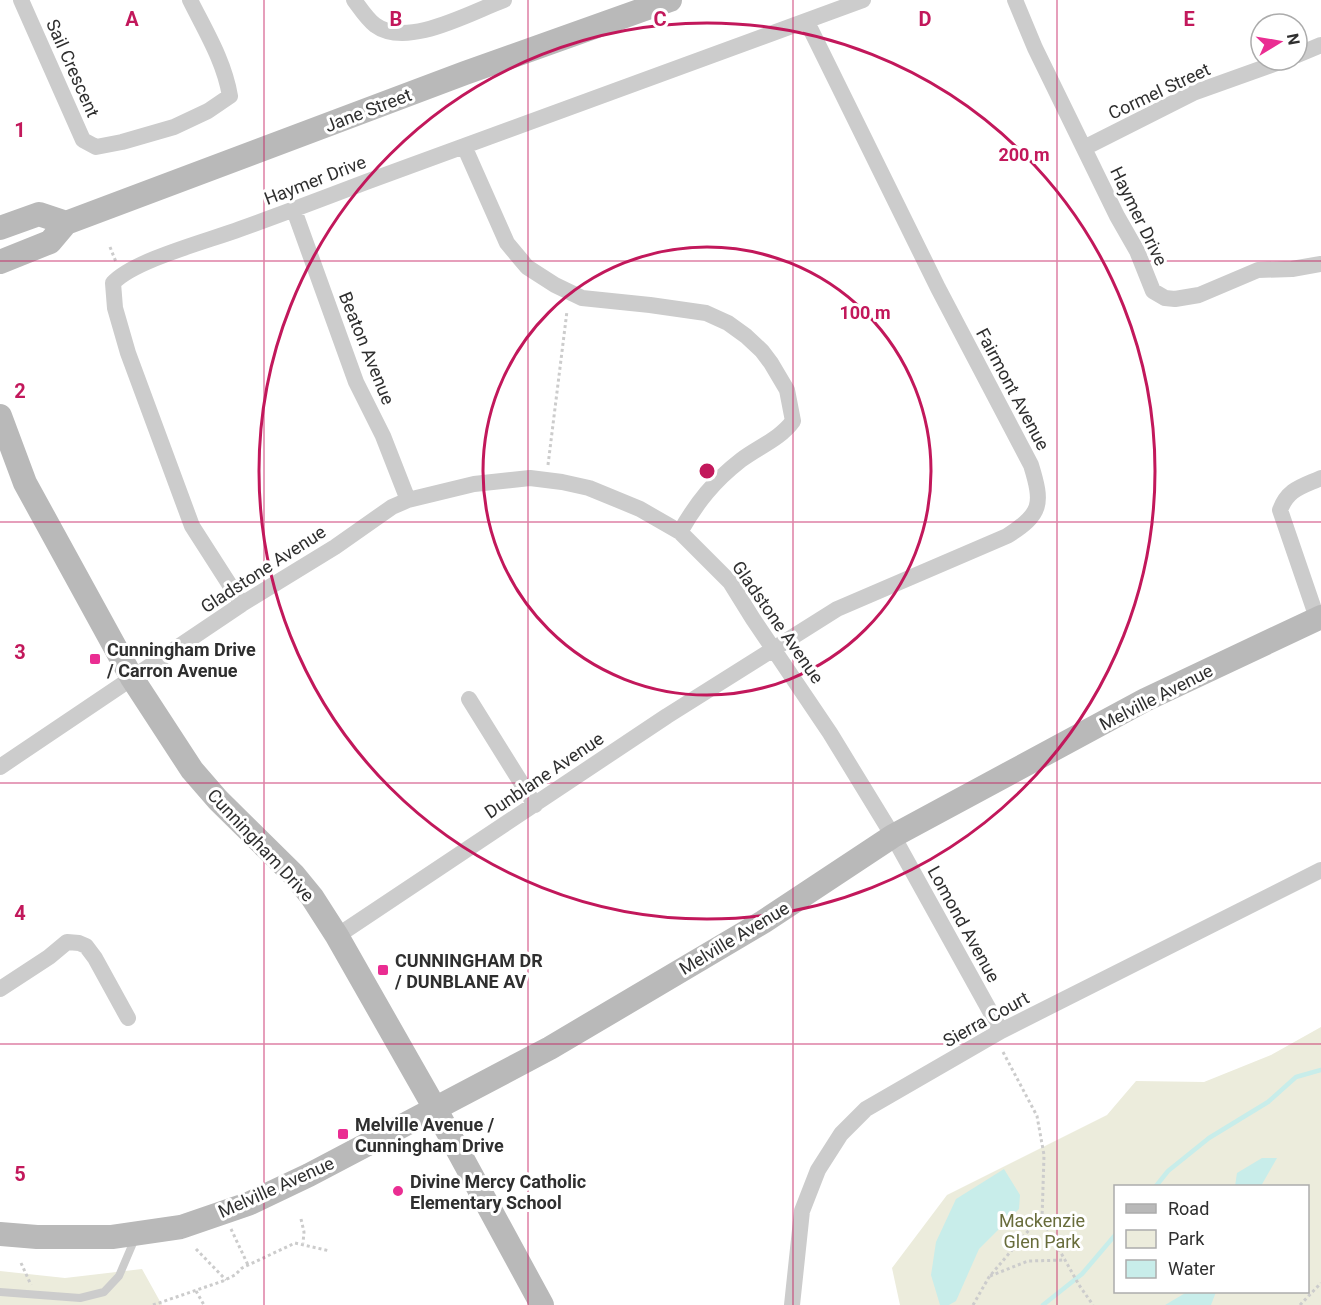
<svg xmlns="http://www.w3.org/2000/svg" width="1321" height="1305" viewBox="0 0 1321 1305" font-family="Roboto,sans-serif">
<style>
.green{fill:#ececdc;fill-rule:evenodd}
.water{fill:#c8edea}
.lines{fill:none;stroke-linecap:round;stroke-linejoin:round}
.stream{stroke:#c8edea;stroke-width:4.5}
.path{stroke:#ccc;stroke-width:3;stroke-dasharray:3 3;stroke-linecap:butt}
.lane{stroke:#ccc;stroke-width:8}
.street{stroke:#ccc;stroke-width:16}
.secondary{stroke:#b9b9b9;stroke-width:24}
.grid{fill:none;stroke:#c2185b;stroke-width:1.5;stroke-opacity:0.55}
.ring{fill:none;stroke:#c2185b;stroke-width:3}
.poi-dot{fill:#ea2d92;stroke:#fff;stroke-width:2}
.labels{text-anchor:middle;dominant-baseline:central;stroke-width:6;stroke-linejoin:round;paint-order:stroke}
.street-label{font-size:18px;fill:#2f2f2f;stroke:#fff}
.poi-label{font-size:18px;font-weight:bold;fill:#2f2f2f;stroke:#fff;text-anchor:start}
.park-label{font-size:18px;fill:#686c3b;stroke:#fff}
.grid-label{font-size:20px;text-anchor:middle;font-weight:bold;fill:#c2185b;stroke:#fff;stroke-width:6;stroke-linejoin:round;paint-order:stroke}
.centre{fill:#c2185b;stroke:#fff;stroke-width:3}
.ring-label{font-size:18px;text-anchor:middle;font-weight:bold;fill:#c2185b;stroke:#fff;stroke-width:6;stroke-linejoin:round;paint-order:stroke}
</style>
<rect width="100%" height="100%" fill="#fff"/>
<!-- green -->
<path class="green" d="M1321 1027V1305H900L892 1268 947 1195 1107 1115 1136 1081 1204 1082 1271 1055ZM1116 1186H1308V1292H1116Z
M142 1269 162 1305H0V1271L65 1278Z"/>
<!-- water -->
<path class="water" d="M1262 1158H1277L1261 1186H1235L1237 1173Z
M1004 1169 1020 1195 1019 1209 979 1249 956 1301 949 1305H940L931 1275 936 1242 956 1199Z
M1187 1292H1216L1211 1305H1165Z"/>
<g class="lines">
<!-- stream -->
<path class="stream" d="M1156 1186 1168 1171 1209 1138 1268 1102 1296 1077 1321 1070
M1043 1305 1082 1274 1116 1234"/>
<!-- path -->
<path class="path" d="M110 247 116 262
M548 465 567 311
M1003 1052 1037 1116 1044 1155 1042 1219 1079 1285 1093 1305
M301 1219 304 1232 303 1243
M231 1229 248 1265
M196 1249 226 1280
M21 1263 31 1285
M990 1276 1028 1261 1065 1260
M196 1291 204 1305
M153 1305 223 1281 235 1275 242 1268 295 1243 330 1251
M973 1305 989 1277 1035 1223 1042 1219
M1300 1305 1321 1283"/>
<!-- lane -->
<path class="lane" d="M0 1292 80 1298 104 1292 119 1276 136 1236"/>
<!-- street -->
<path class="street" d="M21 0 83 140 96 147 122 142 174 127 208 111 230 96C224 61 206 32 190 0
M354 0C360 8 367 19 375 25 407 49 471 12 504 0
M1015 0 1035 48 1117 216 1137 251 1153 291 1165 298 1175 299 1199 295 1258 270 1292 269 1321 264
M1297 55 1321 45
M464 146 507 243 527 267 555 285 582 298 650 305 706 313 728 323 746 336 762 351 771 363 787 390 793 421C780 439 758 447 741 460 714 481 697 502 680 532
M1084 148 1193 93 1285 60
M294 210 356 382 383 436 408 500
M242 604 192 526 128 353 115 308 113 283C134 260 208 241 240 229 282 214 324 198 366 182L863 0
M1317 618 1280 510C1288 489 1301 487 1321 478
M469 699 535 805
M0 767 242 604 335 547 392 507 408 500 474 484 530 478 562 482 589 488 640 509 680 532 730 582 753 619 830 733 893 836 1001 1031
M337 936 667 716 837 609 1007 536C1042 514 1043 504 1031 465L938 288 807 22
M0 989 49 957 67 942 79 943 86 946 95 958 128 1018
M792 1305 802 1211 818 1170 841 1134 866 1109 1001 1031 1321 870"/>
<!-- secondary -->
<path class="secondary" d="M0 228 39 214 66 223
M0 262 50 242 66 223 465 73 670 0
M0 416 25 483 132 678 192 770 218 800 294 875 312 897 337 936 436 1110 542 1305
M0 1234 37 1237H112L181 1227 248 1204 309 1175 550 1048 763 922 893 836 1145 700 1321 617"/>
</g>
<!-- grid -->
<path class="grid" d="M264 0V1305M528 0V1305M793 0V1305M1057 0V1305M0 261H1321M0 522H1321M0 783H1321M0 1044H1321"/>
<!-- distance rings -->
<g class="ring">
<circle cx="707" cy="471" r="224"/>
<circle cx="707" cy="471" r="448"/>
</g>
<!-- markers -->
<g class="poi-dot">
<rect x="89" y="653" width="12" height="12" rx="3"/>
<rect x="377" y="964" width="12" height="12" rx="3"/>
<rect x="337" y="1128" width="12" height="12" rx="3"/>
<circle cx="398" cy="1191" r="6"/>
</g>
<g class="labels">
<!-- street labels -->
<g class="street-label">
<text transform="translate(73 68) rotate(66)">Sail Crescent</text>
<text transform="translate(1159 91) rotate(-25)">Cormel Street</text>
<text transform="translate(368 110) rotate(-21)">Jane Street</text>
<text transform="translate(315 180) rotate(-21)">Haymer Drive</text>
<text transform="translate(1139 216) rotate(64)">Haymer Drive</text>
<text transform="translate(367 348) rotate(68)">Beaton Avenue</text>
<text transform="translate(1013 389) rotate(62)">Fairmont Avenue</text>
<text transform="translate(263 569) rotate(-33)">Gladstone Avenue</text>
<text transform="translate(778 622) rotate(55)">Gladstone Avenue</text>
<text transform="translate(1156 697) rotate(-27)">Melville Avenue</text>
<text transform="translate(544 775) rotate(-34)">Dunblane Avenue</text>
<text transform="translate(261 845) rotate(47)">Cunningham Drive</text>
<text transform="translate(964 924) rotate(61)">Lomond Avenue</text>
<text transform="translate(734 938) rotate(-31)">Melville Avenue</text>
<text transform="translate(986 1019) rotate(-29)">Sierra Court</text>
<text transform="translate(276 1187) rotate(-24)">Melville Avenue</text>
</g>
<!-- poi labels -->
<g class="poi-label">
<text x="107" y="649">Cunningham Drive<tspan x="107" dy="21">/ Carron Avenue</tspan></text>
<text x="395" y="960">CUNNINGHAM DR<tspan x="395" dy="21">/ DUNBLANE AV</tspan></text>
<text x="355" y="1124">Melville Avenue /<tspan x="355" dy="21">Cunningham Drive</tspan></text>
<text x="410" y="1181">Divine Mercy Catholic<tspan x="410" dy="21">Elementary School</tspan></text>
</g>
<!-- park labels -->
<g class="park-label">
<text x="1042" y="1220">Mackenzie<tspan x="1042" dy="21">Glen Park</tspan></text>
</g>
</g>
<g class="grid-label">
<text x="132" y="26">A</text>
<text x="396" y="26">B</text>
<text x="660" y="26">C</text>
<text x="925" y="26">D</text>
<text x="1189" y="26">E</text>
<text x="20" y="137">1</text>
<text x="20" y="398">2</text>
<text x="20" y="659">3</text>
<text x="20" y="920">4</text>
<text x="20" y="1181">5</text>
</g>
<circle cx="707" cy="471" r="9" class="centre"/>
<g class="ring-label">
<text x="1024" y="161">200 m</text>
<text x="865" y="319">100 m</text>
</g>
<!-- legend -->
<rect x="1114" y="1185" width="195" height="108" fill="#ffffff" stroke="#acacac" stroke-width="1.5"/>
<rect x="1126" y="1204" width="30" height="9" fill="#b9b9b9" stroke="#acacac" stroke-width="1.5"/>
<text x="1168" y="1215" font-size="18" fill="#2f2f2f">Road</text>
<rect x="1126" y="1230" width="30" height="18" fill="#ececdc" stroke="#acacac" stroke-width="1.5"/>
<text x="1168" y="1245" font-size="18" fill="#2f2f2f">Park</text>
<rect x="1126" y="1260" width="30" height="18" fill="#c8edea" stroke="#acacac" stroke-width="1.5"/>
<text x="1168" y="1275" font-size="18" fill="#2f2f2f">Water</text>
<!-- north arrow -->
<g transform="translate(1279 42) rotate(79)"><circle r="28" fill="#ffffff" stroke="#acacac" stroke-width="1.5"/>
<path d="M0-4.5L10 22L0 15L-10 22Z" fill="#ea2d92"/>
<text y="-9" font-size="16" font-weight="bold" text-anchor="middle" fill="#2f2f2f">N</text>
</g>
</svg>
